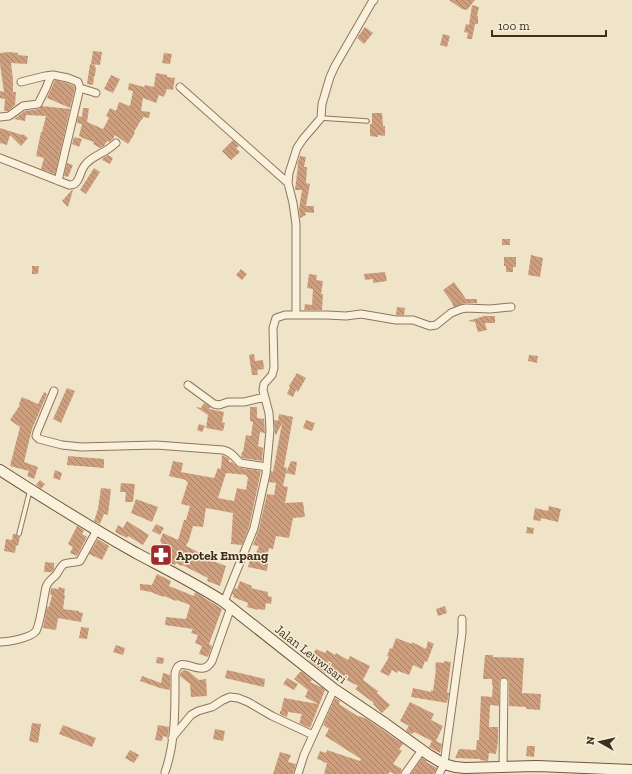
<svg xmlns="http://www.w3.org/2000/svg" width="632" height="774" viewBox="0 0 632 774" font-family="'Zilla Slab',serif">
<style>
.building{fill:url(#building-back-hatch);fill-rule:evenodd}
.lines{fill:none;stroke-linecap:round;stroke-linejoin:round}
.lane-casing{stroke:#8d765c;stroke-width:5.5}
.street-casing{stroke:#8d765c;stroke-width:9}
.secondary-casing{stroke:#6f573f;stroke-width:12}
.lane{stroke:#faf1dc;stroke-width:3.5}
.street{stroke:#faf1dc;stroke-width:7}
.secondary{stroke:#faf1dc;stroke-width:10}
.labels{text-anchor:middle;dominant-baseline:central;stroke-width:3;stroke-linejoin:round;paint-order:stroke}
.poi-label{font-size:13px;font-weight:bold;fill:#3d2e20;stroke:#f7eed8;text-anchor:start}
.street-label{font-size:13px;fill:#3d2e20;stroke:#f7eed8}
</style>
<defs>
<pattern id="building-back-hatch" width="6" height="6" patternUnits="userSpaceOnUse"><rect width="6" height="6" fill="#cf9f7d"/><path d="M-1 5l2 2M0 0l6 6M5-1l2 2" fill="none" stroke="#a98266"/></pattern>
</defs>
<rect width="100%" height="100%" fill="#f0e4c8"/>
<!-- building -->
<path class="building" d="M449 0H475L467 10 462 9Z
M472 5 479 7 477 16H478V24H475L472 39H467L468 33 464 32 466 24 469 25Z
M365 27 373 33 364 44 357 38Z
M443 34 450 36 447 47 440 45Z
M93 51 102 52 100 65 91 64Z
M9 52 18 53V55L28 56 27 64 11 63 13 80V92H16L15 105 8 111H4L5 99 0 98V91L4 92 0 64V53Z
M164 53 172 54 170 64 162 63Z
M90 64 95 65V67H96L95 76H94L93 85 87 84Z
M156 73 167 75V77L175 78 173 90 167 89 164 97 159 95 156 103 143 98 141 111 150 112 149 118 143 117 142 120H141L134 132 135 133 128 144 115 135 113 139 109 142 107 141 104 146 100 148 93 144 94 142 85 139 79 136 82 124 77 123 78 116 82 117 83 108H89L87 122 103 129 109 118 106 116 110 108 116 111 119 102 130 106 133 91 128 90 129 83 144 87 145 85 154 87Z
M111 75 120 79 113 93 104 89Z
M55 80 67 83 74 86 75 88 70 108 47 98Z
M42 106 70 109 55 174 41 169 44 158 36 156 41 132H42L46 116 26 115 25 121 14 119 25 111 39 109Z
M372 113H382L383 126H385V136L378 135V137L370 136V124H372Z
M0 128 22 135 23 134 28 138 21 146 10 135 7 145 0 143Z
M74 137 82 139 79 147 72 144Z
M233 140 239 146 236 148 240 152 231 160 222 151Z
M108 155 113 158 110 164 102 160 103 158Z
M300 156 306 157 304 167H307L306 183 310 184 306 206H314V213L305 212 306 215 300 218 299 209 302 190H295L298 165H297Z
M67 163 73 165 68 177 64 176Z
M94 168 100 172 86 194 80 190Z
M72 190H73L68 207 62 201Z
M502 239H510V245H502Z
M531 255 543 258 540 277 528 275Z
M504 257H516V267H513V272H506V266H504Z
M32 266H39L38 274H32Z
M241 269 247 274 242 280 236 275Z
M385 272 387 281 373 283V279L365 280 364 274Z
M309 274 317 275 316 280 323 281 321 294H323L322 310H304L305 304 312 305 313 289 307 288Z
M454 282 466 299H477V303H465L454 307 452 304H453L443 290Z
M397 307 405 308 404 315H396Z
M484 316H495V323H485L487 330 478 332 475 322 468 321Z
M254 354 255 361 263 360 264 369 257 370 258 375H252L249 355Z
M529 355 538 356 537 363 528 361Z
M297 373 306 378 298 392 296 390 293 397 287 394 290 387 289 386Z
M67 388 75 391 61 423 53 419Z
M44 392 47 394 32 429 24 462 38 467 34 479 27 476 29 471 10 466 20 427 10 420 20 405 19 404 22 397 38 404Z
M204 403 210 407 209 409 224 412 222 422 225 423 223 431 206 428 208 415 196 407 201 408Z
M250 407H257V418L264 419 265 433 260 432 258 446 263 448 262 461 242 458 241 457 242 452H243L246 435 251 436 253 422 250 421Z
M279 414 293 417 284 467 287 468 283 486 288 487 285 503 303 502 305 517 293 518 289 538 276 536 273 549 269 548 265 563H268L267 571 248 567 250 559 253 560 259 546 253 545 259 529 267 494 274 495 276 483 269 482 271 471 273 472 282 423 276 435 275 434 274 420 278 421Z
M306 420 315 423 312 431 303 428Z
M199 424 205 426 202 432 197 430Z
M222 455 228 458 229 459V462H232L239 468 261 471 249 527 242 545 231 544 233 513 206 508 203 527 193 526 189 540 186 546 200 553V555L209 556 207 559 226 566 220 586 207 581 208 578 182 565V566L176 563 175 565 155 555 162 543 160 541 163 533 178 540 184 520H186L190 506 181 504 188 482 186 481V480L169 476 173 461 183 463 181 472 214 478 218 468 221 469ZM226 473 247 475 246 477H248L246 490 237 488 234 501 218 498Z
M68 456 104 459V468L67 465Z
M291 461 297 462 295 475 286 473Z
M55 470 62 473 60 480 53 478Z
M40 480 45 484 41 489 36 485Z
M121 483 135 484 133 502H125L126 492H120Z
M101 488 111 489 108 515 104 514 100 524 94 521 98 509Z
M136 499 158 507 152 522 131 513Z
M549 506 561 509 558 522 541 518V521L533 520 535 508 548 511Z
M127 521 149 535 143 545 128 536 127 538 115 532 118 525 123 528Z
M156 524 164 528 160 535 152 531Z
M77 526 84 530 82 534 87 537 77 556 70 553 73 547 68 544Z
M527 527 534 528 533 534 526 533Z
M13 534H16L18 537H20L18 546 16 545 15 553 4 551 6 539 12 540Z
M98 539 109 546 102 560 89 554Z
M45 562 54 563V569L52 572H44Z
M157 574 171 581 169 586 194 596 195 592 222 609 209 644 212 646 208 657 199 654 202 646 195 643 198 635 191 633 193 629 165 625 166 617 186 619 190 605 177 600 176 601 164 596 163 597 151 592 140 590V584L152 585Z
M240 581 252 586 251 588 268 592V596L272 597 271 604 266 603 265 610 258 609V610L247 607 248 603 233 597 234 595 232 594 235 588 237 589Z
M59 587 65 589 64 595H65L63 609 79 611V612L83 613 81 622 58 618 56 630 43 628 47 607H49L52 595H50L51 588 58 589Z
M445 606 447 613 438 616 436 609Z
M81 627 89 628 87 639 79 638Z
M396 638 412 644V642L426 649 428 641 434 644 427 662 425 661 422 669 413 665 409 675 398 671 397 673 392 670 389 676 380 672 389 657 387 656 390 648 392 649Z
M116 645 125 648 123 655 113 652Z
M316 649 325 653 327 650 335 655 336 653 348 660 350 656 370 666 363 680 378 691 377 693 390 705 382 713 373 704 374 703 355 689 358 686 337 675 339 673 329 667 325 673 309 661Z
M485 655H493V657L524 658 522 693 541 694 540 710 526 709V707L509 706V682L507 678H502L500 679 499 682V706L491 705 490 706 489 727H498V741L496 754 489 753 488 761 480 760V759L455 758 459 749 476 750 477 740H479L481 696 492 697 493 685H492V679H483Z
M157 657 164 658 163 664 156 663Z
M444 661 451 662 447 693H449L447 703 411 697 413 688 431 692V690L433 691 436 669H435L436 662 444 663Z
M183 670 188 671 199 680 206 679 207 696 191 697 190 684 180 676V674Z
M227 670 265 679 264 687 225 678Z
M300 672H302L312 680 310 682 321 687 325 690 310 728 299 723 301 719H300L302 714 288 712 287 717 280 714V711H281L284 698 318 704 305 697 308 690 294 679Z
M163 673 170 675V690L160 688 140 681 142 676 161 683Z
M287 678 298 684 294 690 283 684Z
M335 698 340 701 339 704 359 717V716L367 719 403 744 399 749 402 751 393 764 402 769 400 774H394L390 772 388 774H324L327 763 323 762V761L317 759 320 751 326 753 327 750 360 761 361 759 325 736 329 729 323 725Z
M410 702 434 714 431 720 443 726 436 741 442 744 440 753 429 747 432 741 414 732 412 734 409 733 406 730 409 726 400 721Z
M32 723 41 724 38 743 29 741Z
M63 725 96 738 92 747 59 734Z
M158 725 169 727 168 735 167 737 163 736 162 741 155 740Z
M215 729 225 731 223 741 213 739Z
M527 746H535L534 757 526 756Z
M130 750 139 755 134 763 125 758Z
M280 752 291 755 288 762 296 764 293 774H273Z
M422 758 426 761V762L437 768 434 774H411Z"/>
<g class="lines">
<!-- lane casing -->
<g class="lane-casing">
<path id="lane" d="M321 118 367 121
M19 534 30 490"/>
</g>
<!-- street casing -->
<g class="street-casing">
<path id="street" d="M21 82 45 76 53 75
M180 87 288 183
M0 117 9 116 23 106 38 104 46 88 50 78 53 75 68 78 78 82 80 88
M0 158 69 185C80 186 79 172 85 165 90 158 99 155 105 151 109 149 112 146 116 143
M58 181 80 88 96 93
M296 315H327L346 316 361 314 396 320H413L430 326 436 325 451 313 461 309 466 308 490 309 511 307
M188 385 214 404 219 405 228 402H244L265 397
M54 391 37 432 36 436 39 439 62 445 81 447 156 445 223 450C232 452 235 458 240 463L267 467
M224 602 254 528 266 474 270 430 269 413 263 390 264 384 272 375 274 368 273 328 275 321 276 318 285 315H296V224L293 203 288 183 289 173 297 148 303 139 321 118 322 104 330 77 335 66 372 2 374 0
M0 642C8 642 31 638 36 631 40 625 44 596 46 587 48 581 52 579 56 575 59 571 60 567 64 564 69 562 75 563 80 561L97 530
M172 738 191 715 198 711 212 707 223 700 230 697 238 698 248 702 272 716 313 735
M503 767 504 682
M165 772C176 741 175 706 175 673 180 651 201 681 212 661L231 607
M298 774 304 755 334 689
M405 774 422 750
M439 774 444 764 462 633V619"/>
</g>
<!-- secondary casing -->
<g class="secondary-casing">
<path id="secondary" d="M0 470C45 499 90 527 136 553 166 569 196 584 224 602L334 689 386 724 429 755 444 764 455 767 465 768 537 766 632 770"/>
</g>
<!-- lane -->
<use href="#lane" class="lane"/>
<!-- street -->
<use href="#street" class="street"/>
<!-- secondary -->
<use href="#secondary" class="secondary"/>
</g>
<!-- icons -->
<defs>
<g id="pharmacy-square" transform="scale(1.15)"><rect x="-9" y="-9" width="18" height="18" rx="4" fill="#9e2a2b" stroke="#f7eed8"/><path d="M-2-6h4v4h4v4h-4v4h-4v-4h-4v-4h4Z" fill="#fff"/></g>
</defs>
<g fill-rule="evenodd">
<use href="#pharmacy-square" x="161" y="555"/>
</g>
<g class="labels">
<!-- poi labels -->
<g class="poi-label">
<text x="176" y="555">Apotek Empang</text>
</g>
<!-- street labels -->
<g class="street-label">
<text transform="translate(311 654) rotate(38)">Jalan Leuwisari</text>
</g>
</g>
<!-- north arrow -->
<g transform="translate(600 742) rotate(278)" stroke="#f7eed8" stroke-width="3" paint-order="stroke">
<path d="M0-3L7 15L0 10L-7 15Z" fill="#3d2e20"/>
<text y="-6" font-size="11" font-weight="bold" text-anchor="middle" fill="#3d2e20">N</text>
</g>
<!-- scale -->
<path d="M492 30v6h114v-6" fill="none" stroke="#3d2e20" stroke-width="2"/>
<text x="498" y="30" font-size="12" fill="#3d2e20" stroke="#f7eed8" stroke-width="3" paint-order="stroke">100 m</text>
</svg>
